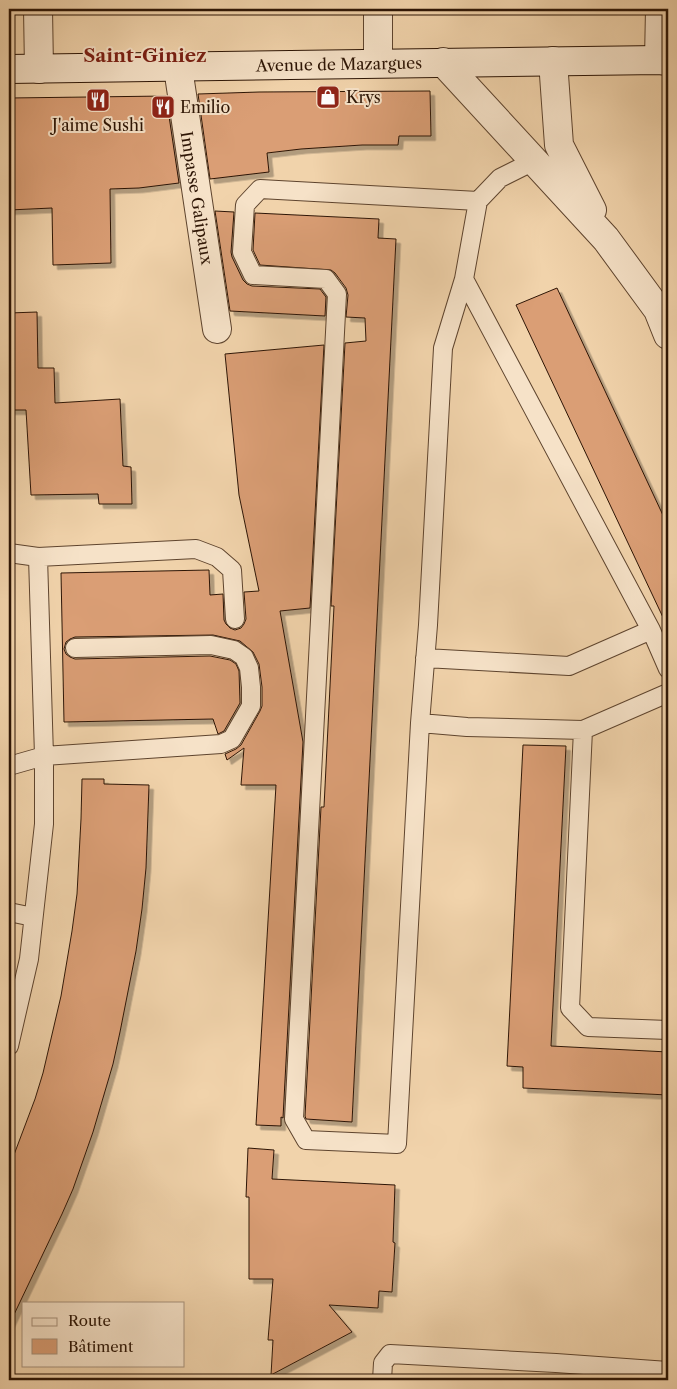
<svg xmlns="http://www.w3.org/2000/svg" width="677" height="1389" viewBox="0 0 677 1389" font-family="'Libre Caslon Text',serif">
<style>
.building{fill:#da9e75;stroke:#2d1505;filter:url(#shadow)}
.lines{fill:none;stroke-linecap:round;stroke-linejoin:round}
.lane-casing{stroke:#5e442e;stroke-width:20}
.street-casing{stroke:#5e442e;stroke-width:30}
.secondary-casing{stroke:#2d1505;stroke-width:30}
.lane{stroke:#f6e2c8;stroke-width:18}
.street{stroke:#f6e2c8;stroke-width:28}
.secondary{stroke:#f6e2c8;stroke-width:28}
.labels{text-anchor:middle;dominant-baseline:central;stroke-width:4;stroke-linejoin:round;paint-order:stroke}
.street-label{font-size:16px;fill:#2d1505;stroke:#f6e2c8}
.poi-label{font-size:16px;fill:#2d1505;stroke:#f6e2c8;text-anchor:start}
.quarter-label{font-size:19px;font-weight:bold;fill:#7a1f14;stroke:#f6e2c8}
</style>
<defs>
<filter id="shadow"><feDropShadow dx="4.5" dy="4.5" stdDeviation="0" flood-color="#0004"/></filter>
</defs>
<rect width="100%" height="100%" fill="#f1d3ab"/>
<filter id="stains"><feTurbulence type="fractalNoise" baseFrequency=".004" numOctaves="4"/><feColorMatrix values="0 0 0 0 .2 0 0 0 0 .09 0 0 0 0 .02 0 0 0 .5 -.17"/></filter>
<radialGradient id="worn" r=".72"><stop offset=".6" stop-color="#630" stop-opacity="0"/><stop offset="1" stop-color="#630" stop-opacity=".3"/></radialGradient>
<!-- building -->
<path class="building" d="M430 91 431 136H399L398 145H362L301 149 267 153 269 172 210 179 198 94 259 92Z
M166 96 179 183 139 188 110 189 111 263 53 265 52 208 9 210V98Z
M215 211 234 212 231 252 232 257 243 280 247 284 252 286 320 289 326 297 325 316 230 311Z
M255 213 379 219 378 238 396 239 352 1122 306 1119 305 1116 321 807H324L334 606H331L345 343 366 341 365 318 346 317 348 295 346 288 335 273 331 270 260 265 253 250Z
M557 288 668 526V628L516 305Z
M37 312 38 368H54L55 403 120 399 123 466 131 467 132 504H99L98 494 31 495 26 410H9V313Z
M324 345 310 608 280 611 303 742 283 1118 281 1117V1126L256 1125 276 785H241L244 748 227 760 225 754 236 749 241 745 260 711 262 706V687L259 664 253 652 240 641 213 635 75 637 70 639 66 642 64 649 66 654 70 657 75 659 210 656 230 660 236 664 239 671 240 703 224 731 218 734 213 719 64 722 61 573 209 570 210 595 223 594 224 620 226 624 230 628 235 630 241 628 244 624 246 619 244 592 259 591 239 495 225 354Z
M523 745 566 746 551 1046 668 1052V1095L523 1088V1067L507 1066Z
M82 779H104V784L149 785 146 868 142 909 136 951 120 1032 113 1064 93 1132 73 1189 62 1214 9 1325V1168L35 1099 43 1073 61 996 72 931 77 894 81 819Z
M248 1148 274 1150 272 1179 395 1185 393 1242 395 1243 392 1292 379 1291 378 1308 329 1305 352 1332 271 1375 273 1340H268L273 1279H249V1197H246Z"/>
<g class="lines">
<!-- lane casing -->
<g class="lane-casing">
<path id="lane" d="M478 201 260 189 245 205 242 252 253 275 326 279 337 294 294 1119 306 1140 397 1144 420 723 428 625 443 348 464 279 478 201 500 178 534 161
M464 279 651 630 668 669
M9 553 38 557 196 549 217 557 232 570 235 619
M425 658 569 666 651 630
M420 723 467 727 583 730 668 693
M583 730 570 1008 588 1027 668 1030
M9 766 44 756 221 744 232 739 251 706V687L249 668 244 657 234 650 211 645 75 648
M9 912 33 917
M9 1046 29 959 44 824V756L38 557
M382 1380 383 1363 390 1354 556 1363 668 1371"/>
</g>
<!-- street casing -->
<g class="street-casing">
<path id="street" d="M38 9 39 69
M378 9V63
M659 60 660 9
M553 61 559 145 592 210
M443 62 606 239 658 310 668 335
M178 68 217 329"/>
</g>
<!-- secondary casing -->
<g class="secondary-casing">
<path id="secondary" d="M9 69 659 60 668 61"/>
</g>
<!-- lane -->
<use href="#lane" class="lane"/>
<!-- street -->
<use href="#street" class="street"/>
<!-- secondary -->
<use href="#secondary" class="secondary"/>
</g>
<!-- icons -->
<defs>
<g id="shop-square" transform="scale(1.25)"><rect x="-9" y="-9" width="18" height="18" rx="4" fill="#8f2418" stroke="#f6e2c8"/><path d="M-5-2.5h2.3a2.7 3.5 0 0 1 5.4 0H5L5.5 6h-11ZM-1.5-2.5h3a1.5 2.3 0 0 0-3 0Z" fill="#fff"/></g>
<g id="restaurant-square" transform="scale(1.25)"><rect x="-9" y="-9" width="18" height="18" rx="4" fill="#8f2418" stroke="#f6e2c8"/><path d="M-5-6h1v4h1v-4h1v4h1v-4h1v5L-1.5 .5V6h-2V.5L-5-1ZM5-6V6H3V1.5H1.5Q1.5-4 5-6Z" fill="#fff"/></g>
</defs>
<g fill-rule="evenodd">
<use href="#shop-square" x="328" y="97"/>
<use href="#restaurant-square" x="98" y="100"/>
<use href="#restaurant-square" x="163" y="107"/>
</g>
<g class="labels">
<!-- street labels -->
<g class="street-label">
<text transform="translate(339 64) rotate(-1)">Avenue de Mazargues</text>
<text transform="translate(197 198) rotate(81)">Impasse Galipaux</text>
</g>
<!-- poi labels -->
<g class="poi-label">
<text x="346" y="97">Krys</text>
<text x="180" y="107">Emilio</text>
<text x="98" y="125" text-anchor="middle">J'aime Sushi</text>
</g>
<!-- quarter labels -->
<g class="quarter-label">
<text x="145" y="55">Saint-Giniez</text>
</g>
</g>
<!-- margin -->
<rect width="677" height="1389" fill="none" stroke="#f1d3ab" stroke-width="30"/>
<rect x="10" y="10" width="657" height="1369" fill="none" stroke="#2d1505" stroke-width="2.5"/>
<rect x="15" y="15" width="647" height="1359" fill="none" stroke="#2d1505"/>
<!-- legend -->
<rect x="22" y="1302" width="162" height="65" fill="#f6e2c8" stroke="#a6907a"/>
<rect x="32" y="1318" width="25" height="8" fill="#f6e2c8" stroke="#a6907a"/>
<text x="68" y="1326" font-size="15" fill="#2d1505">Route</text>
<rect x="32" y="1339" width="25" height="15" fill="#da9e75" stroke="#a6907a"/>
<text x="68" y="1352" font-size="15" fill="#2d1505">Bâtiment</text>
<rect width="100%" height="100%" filter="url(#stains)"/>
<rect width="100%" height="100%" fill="url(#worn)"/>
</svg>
